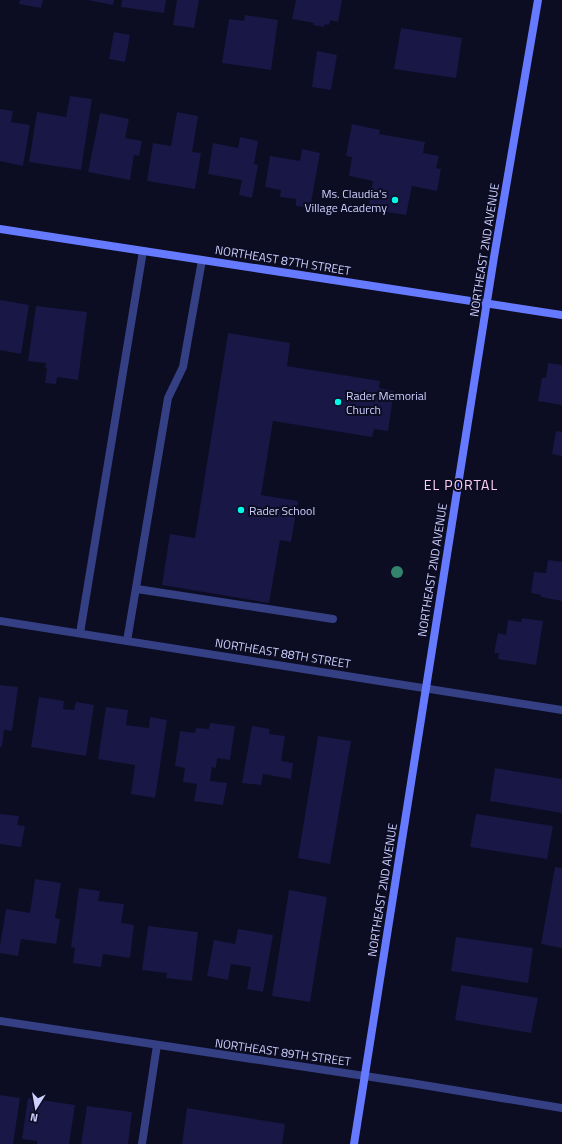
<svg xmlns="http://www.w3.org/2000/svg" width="562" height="1144" viewBox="0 0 562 1144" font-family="'Titillium Web',sans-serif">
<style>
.building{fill:#191745}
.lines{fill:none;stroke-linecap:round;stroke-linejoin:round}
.lane{stroke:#343f84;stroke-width:8}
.street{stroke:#343f84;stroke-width:8}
.secondary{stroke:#657aff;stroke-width:8}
.tree{fill:#33846c}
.poi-dot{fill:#00f9e8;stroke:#0c0c22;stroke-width:1.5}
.labels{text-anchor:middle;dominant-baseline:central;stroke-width:4;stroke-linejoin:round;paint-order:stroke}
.poi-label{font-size:12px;fill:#ced0ff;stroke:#0c0c22;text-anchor:start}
.street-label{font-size:12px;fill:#ced0ff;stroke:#0c0c22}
.quarter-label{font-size:14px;letter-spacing:1px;fill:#ffd0f6;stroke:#0c0c22}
</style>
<rect width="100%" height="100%" fill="#0c0c22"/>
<!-- building -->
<path class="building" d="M20 0H43L41 8 19 4Z
M88 0H114L113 5Z
M122 0H166L164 13 121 7Z
M177 0H199L194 28 173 25Z
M296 0H342L338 22 330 20 329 25 325 24 324 27 313 25 314 23 292 19Z
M245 15 278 20 271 70 222 63 229 19 244 21Z
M401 28 462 38 456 78 394 69Z
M114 32 130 35 125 62 109 59Z
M317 51 337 55 331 90 312 87Z
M70 96 92 99 81 170 29 162 37 112 66 117Z
M0 109 13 111 11 122 30 125 23 166 0 161Z
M177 112 198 116 192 152 201 153 195 189 147 181 153 143 171 146Z
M100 113 129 119 125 138 142 141 139 156 134 155 130 180 88 172Z
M352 124 380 130 379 134 425 142 423 153 439 156 436 168 441 169 437 191 412 186 406 215 368 209 373 181 349 176 352 157 346 156Z
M240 137 258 141 254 164 258 165 252 198 239 195 242 180 208 174 213 143 238 148Z
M302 149 320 153 310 208 296 206V199L280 197 281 190 265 187 270 156 300 161Z
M0 300 29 305 21 354 0 350Z
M36 306 87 312 78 380 57 377 56 384 45 383 47 368H45L46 363 28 361Z
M228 333 290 343 287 366 380 381 379 388 394 391 388 431 374 429 372 437 273 421 261 495 298 501 291 542 280 540 269 603 162 585 170 534 195 538Z
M548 363 562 365V405L538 401 542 378H546Z
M556 431 562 432V456L552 454Z
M548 560 562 562V601L541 597V595L531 593 534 572 546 573Z
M522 618 543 621 536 665 498 659 499 653H494L498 633 506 635 508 620 521 622Z
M0 685 18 687 12 731 4 730 2 747H0Z
M39 697 64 701 63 709 74 710 76 702 94 705 86 756 31 747Z
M106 707 128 710 126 725 149 728 150 717 167 720 155 798 131 794 135 765 98 759Z
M210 723 235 726 230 760 217 758 216 768 212 767 210 781 227 783 223 805 194 801 197 784 183 782 185 768 175 766 180 731 195 733 196 728 209 729Z
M252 726 270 729 269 734 285 736 281 761 293 763 291 779 263 774 261 785 242 783Z
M318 736 351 741 330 864 298 858Z
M495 768 562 779V813L490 801Z
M0 814 19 816 17 825 25 826 21 847 0 844Z
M476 814 553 826 547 859 470 847Z
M555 867 562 868V948L541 944Z
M35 879 61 883 55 918 60 919 56 944 21 939 18 956 0 953V946L6 909 30 913Z
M79 888 100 891 98 901 124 904 121 923 134 925 130 958 103 954 101 967 73 963 75 948 71 947Z
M289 890 327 897 310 1002 272 996Z
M148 926 198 932 192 981 166 978 167 973 142 970Z
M238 929 273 935 263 992 247 989 251 967 231 964 228 980 207 976 214 940 235 944Z
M456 937 533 948 528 983 451 971Z
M461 985 538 998 531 1033 455 1020Z
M0 1095 20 1098 13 1144H0Z
M28 1098 75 1105 69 1144H37V1141L22 1139Z
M87 1106 132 1112 128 1144H81Z
M187 1108 285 1124 282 1144H182Z"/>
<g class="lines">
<!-- lane -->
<path class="lane" d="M137 589 333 619
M80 633 143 251
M127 641 168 398 183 367 202 260
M142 1144 157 1045"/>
<!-- street -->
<path class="street" d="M0 621 562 710
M0 1021 411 1083 562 1108"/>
<!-- secondary -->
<path class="secondary" d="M0 229 562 315
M354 1144 494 257 538 0"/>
</g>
<!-- trees -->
<circle class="tree" cx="397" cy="572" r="6"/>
<!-- markers -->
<g class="poi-dot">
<circle cx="395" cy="200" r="4"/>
<circle cx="338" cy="402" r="4"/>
<circle cx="241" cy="510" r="4"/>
</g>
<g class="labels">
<!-- poi labels -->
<g class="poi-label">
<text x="387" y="193" text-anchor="end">Ms. Claudia's<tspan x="387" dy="14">Village Academy</tspan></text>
<text x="346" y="395">Rader Memorial<tspan x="346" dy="14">Church</tspan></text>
<text x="249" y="510">Rader School</text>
</g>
<!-- street labels -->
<g class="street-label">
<text transform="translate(484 250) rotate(-81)">NORTHEAST 2ND AVENUE</text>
<text transform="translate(283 260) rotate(9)">NORTHEAST 87TH STREET</text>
<text transform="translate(432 570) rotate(-81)">NORTHEAST 2ND AVENUE</text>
<text transform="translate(283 653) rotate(9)">NORTHEAST 88TH STREET</text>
<text transform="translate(382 890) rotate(-81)">NORTHEAST 2ND AVENUE</text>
<text transform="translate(283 1052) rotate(8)">NORTHEAST 89TH STREET</text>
</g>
<!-- quarter labels -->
<g class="quarter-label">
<text x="461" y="484">EL PORTAL</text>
</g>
</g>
<!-- north arrow -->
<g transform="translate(36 1108) rotate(191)" stroke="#0c0c22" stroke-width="3" paint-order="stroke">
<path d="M0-3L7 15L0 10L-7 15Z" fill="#ced0ff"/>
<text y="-6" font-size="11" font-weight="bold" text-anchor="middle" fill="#ced0ff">N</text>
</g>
</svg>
